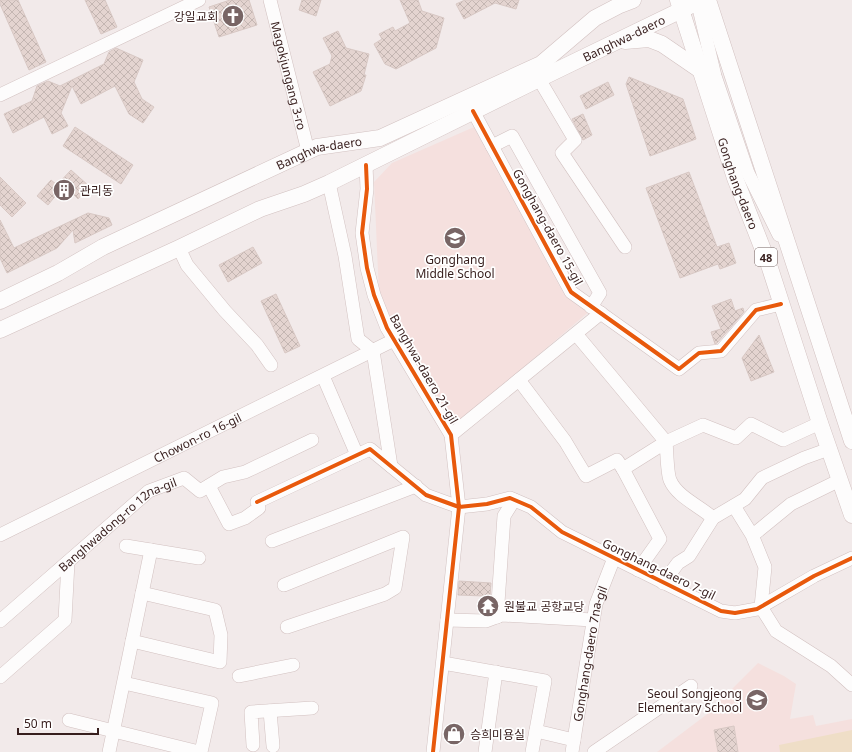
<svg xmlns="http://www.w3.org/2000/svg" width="852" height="752" viewBox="0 0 852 752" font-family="'Noto Sans','Noto Sans KR',sans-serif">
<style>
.built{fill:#f5e0de}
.park{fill:#efdec7}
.building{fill:url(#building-cross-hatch);stroke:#d8c8c4}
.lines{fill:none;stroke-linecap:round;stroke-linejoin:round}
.minor-casing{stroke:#d2c1c0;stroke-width:14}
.major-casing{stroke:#d2c1c0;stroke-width:17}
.minor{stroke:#fdfcfc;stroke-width:13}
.major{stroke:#fdfcfc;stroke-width:16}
.cycleway-casing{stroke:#fff;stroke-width:6}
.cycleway{stroke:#e8590c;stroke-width:4}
.labels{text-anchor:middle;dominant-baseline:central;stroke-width:3.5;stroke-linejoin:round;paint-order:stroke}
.shield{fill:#fff;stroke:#736261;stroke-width:1}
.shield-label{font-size:11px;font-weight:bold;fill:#371e1d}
.poi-label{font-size:12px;fill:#371e1d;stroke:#fff;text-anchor:start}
.street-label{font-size:12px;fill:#371e1d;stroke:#fff}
</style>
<defs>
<pattern id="building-cross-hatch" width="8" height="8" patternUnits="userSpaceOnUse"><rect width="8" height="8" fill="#e4d4d0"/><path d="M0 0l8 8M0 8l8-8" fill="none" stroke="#c4b6b2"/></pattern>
</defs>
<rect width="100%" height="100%" fill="#f2eaea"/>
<!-- built -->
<path class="built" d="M474 127 564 294 591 310 455 426 393 322 379 294 374 182 392 163Z
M758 663 784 676 796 684 790 719 813 715 816 726 852 719V752H657L706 715Z"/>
<!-- park -->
<path class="park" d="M852 730V752H780L779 745Z"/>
<!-- building -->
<path class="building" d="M0 0H18L46 62 29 70 0 4Z
M85 0H105L117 27 101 34Z
M230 0H249L257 25 219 37 209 7Z
M302 0H321L316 16 299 10Z
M400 0H418L422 11 444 18 436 48 396 69 385 64 374 44 382 39 379 34 393 27 395 31 410 23Z
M465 0H519L516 9 495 3 464 19 456 4Z
M338 31 346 48 369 54 364 75H366L361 91 330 106 313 72 330 64 332 56 323 38Z
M116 48 143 60 134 82 142 99 154 107 143 123 129 114 115 86 81 104 72 86 61 113 68 126 52 134 44 117 13 133 4 114 32 101 37 86 48 81 60 86 104 64 109 52Z
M629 77 683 99 696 139 650 156 626 84Z
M608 82 614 95 586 109 580 96Z
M583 114 592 135 583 140 572 119Z
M75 127 133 165 121 184 63 146Z
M71 170 89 186 78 199 74 195 71 198 66 194 62 198 57 194 48 205 37 196 51 180 57 185Z
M689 172 717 247 729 243 736 263 720 269 718 264 680 278 646 188Z
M0 177 26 203 12 217 0 205Z
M88 213 109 218 112 225 75 243 73 230 57 248 7 273 0 258V220L14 248Z
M253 247 262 263 228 282 219 265Z
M276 294 300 346 285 353 261 301Z
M731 299 735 311 743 308 744 312 717 343 715 344 711 332 721 329 712 306Z
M759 335 774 372 751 381 742 358Z
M459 581 491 583 489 611 483 613 484 596 458 595Z
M734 726 738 752H718L714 730Z"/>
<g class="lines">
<!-- minor casing -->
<g class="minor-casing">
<g id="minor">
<path id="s1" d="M270 0 308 151"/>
<path d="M697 0 715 76 748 173 779 235"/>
<path d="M539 79 575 140 562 153 625 247"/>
<path d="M0 95 199 0"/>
<path d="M473 111 571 292 679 369 699 353 721 351 756 310 781 304"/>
<path d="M492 146 512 136 600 293 591 307"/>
<path d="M366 165 367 189 362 233 367 268 374 295 387 328 451 435 459 507 433 752"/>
<path d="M329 183 345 256 358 339 373 351 391 466"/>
<path d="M179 248 187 265 225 311 257 345 271 365"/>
<path d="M576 334 666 442 703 425 736 438 751 424 783 440 820 423"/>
<path d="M323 376 357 455"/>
<path d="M519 380 565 441 586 476 617 460 623 469 660 539 638 570"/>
<path d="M451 435 601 313"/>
<path d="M623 469 666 442C667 451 667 473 670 480 677 497 700 506 713 518"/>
<path d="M209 486 229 524 245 518 259 508"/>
<path d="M257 502 370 449 426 495 459 507 487 504 510 498 531 507 562 532 721 611 735 613 757 609 814 576 852 558"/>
<path d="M734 506 752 535 765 567 761 607 776 631 831 666 852 685"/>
<path id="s2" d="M0 535 394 340"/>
<path d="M753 535 791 504 840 480"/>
<path d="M272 541 416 486"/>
<path d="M126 546 199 558"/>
<path d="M663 583 678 563 689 556 713 518 745 499 762 478 804 458 829 449"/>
<path d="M284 585 403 537 395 588 385 594 287 627"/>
<path d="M497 617 504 516 514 500"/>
<path d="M447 620 486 621 502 615 593 620"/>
<path id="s3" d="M0 621 149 491 184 478 200 491 223 477 245 472 312 440"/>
<path d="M132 641 220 662 221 635 215 610 142 593"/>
<path d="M443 663 545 681 532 752"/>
<path d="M239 676 293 665"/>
<path d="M0 677 65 620 68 562"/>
<path d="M124 683 212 703 201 752"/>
<path d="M270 711 273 746"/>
<path d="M69 720 199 752"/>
<path d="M536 731 574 740"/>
<path d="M253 745 251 712 312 708"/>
<path d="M109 752 151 550"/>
<path d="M485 752 496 672"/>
<path id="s4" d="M572 752 596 604 614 558"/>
<path d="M594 752 691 686"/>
</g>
</g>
<!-- major casing -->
<g class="major-casing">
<g id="major">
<path id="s5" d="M678 0 735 178 769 265 820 423 852 515"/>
<path d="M708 0 852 441"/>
<path d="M625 41 649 39 662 44 700 70"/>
<path id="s6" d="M0 301 58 273 103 247 317 147 380 138 541 64 595 18 620 5 633 0"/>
<path id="s7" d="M0 330 179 248 260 209 304 194 329 183 539 79 702 0"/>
</g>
</g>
<!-- minor -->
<use href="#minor" class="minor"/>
<!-- major -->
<use href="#major" class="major"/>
<!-- cycleway casing -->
<g class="cycleway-casing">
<path id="cycleway" d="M473 111 571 292 679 369 699 353 721 351 756 310 781 304
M366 165 367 189 362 233 367 268 374 295 387 328 451 435 459 507 433 752
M257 502 370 449 426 495 459 507 487 504 510 498 531 507 562 532 721 611 735 613 757 609 814 576 852 558"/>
</g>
<!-- cycleway -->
<use href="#cycleway" class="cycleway"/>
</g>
<!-- icons -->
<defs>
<g id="church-disc" transform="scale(1.15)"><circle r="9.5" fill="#786565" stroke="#fff"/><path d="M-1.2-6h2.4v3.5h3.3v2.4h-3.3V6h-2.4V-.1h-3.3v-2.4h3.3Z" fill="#fff"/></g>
<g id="building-disc" transform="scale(1.15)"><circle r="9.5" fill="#786565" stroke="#fff"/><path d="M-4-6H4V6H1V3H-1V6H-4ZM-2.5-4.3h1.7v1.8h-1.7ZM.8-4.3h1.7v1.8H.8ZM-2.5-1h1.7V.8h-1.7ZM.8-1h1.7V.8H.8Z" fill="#fff"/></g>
<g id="school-disc" transform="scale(1.15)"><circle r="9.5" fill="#786565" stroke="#fff"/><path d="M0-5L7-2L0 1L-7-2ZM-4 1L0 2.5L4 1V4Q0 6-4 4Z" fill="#fff"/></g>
<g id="temple-disc" transform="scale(1.15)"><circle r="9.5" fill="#786565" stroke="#fff"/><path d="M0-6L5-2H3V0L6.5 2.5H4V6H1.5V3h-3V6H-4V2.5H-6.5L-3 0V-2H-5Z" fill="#fff"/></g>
<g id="shop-disc" transform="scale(1.15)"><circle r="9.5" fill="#786565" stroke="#fff"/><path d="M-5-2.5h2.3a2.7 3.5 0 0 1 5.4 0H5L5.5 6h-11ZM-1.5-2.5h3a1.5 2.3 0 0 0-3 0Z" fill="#fff"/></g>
</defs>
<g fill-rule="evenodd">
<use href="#church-disc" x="233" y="16"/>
<use href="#building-disc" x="64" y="190"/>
<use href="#school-disc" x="455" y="238"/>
<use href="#temple-disc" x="488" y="606"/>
<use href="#school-disc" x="757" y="700"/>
<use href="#shop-disc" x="454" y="734"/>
</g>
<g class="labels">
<!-- shield labels -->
<rect class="shield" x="755" y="248" width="22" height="18" rx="3"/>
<g class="shield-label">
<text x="766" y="257">48</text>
</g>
<!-- poi labels -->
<g class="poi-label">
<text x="218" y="16" text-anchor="end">강일교회</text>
<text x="80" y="190">관리동</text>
<text x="455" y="259" text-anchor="middle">Gonghang<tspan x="455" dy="14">Middle School</tspan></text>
<text x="504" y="606">원불교 공항교당</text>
<text x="742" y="693" text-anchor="end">Seoul Songjeong<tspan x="742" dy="14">Elementary School</tspan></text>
<text x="470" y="734">승희미용실</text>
</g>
<!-- street labels -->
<g class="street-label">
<text stroke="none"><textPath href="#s7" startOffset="689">Banghwa-daero</textPath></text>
<text stroke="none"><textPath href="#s1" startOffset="78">Magokjungang 3-ro</textPath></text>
<text stroke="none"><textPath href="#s6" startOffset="353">Banghwa-daero</textPath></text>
<text stroke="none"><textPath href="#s5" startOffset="193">Gonghang-daero</textPath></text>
<text transform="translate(548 227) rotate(61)">Gonghang-daero 15-gil</text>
<text transform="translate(424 369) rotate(60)">Banghwa-daero 21-gil</text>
<text stroke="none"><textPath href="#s2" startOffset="220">Chowon-ro 16-gil</textPath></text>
<text stroke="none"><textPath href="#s3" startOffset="153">Banghwadong-ro 12na-gil</textPath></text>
<text transform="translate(659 569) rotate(26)">Gonghang-daero 7-gil</text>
<text stroke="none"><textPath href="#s4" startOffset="100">Gonghang-daero 7na-gil</textPath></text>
</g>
</g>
<!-- scale -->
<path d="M18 728v6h80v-6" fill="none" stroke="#371e1d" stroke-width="2"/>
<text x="24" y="728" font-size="12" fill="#371e1d" stroke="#ffffff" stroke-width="3" paint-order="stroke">50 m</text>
</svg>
